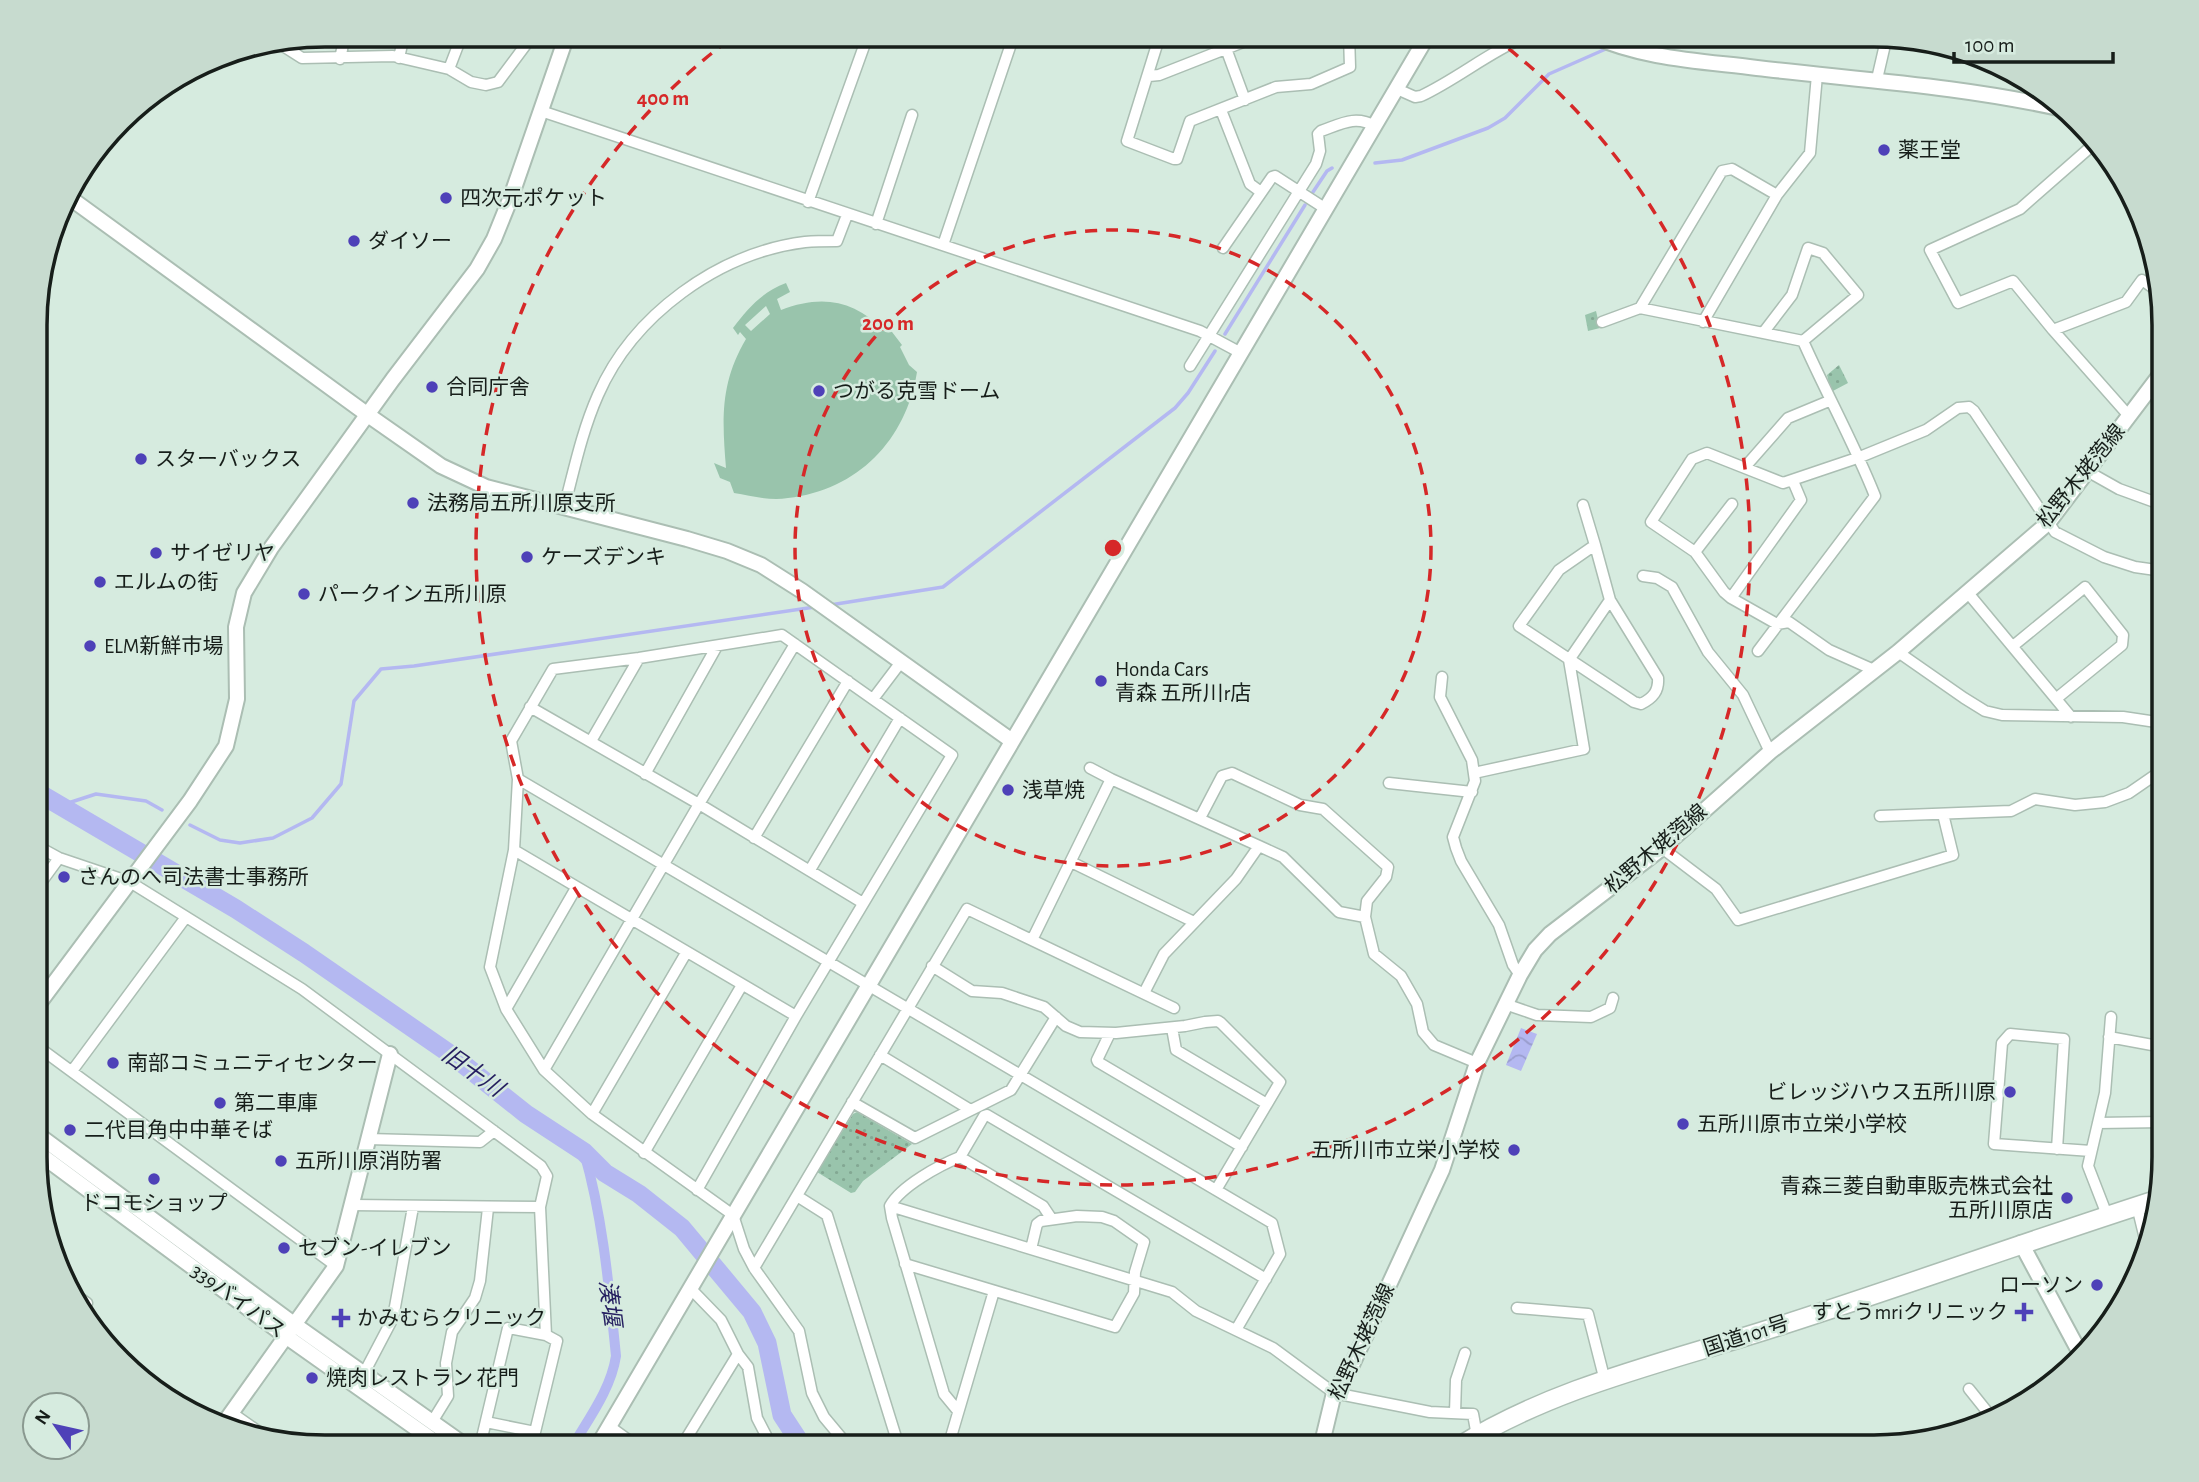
<svg xmlns="http://www.w3.org/2000/svg" width="2199" height="1482" viewBox="0 0 2199 1482" font-family="'Alegreya Sans','Noto Sans JP',sans-serif">
<style>
.green{fill:url(#green-dots)}
.pitch{fill:#99c4ac;fill-rule:evenodd}
.water{fill:url(#water-waves)}
.lines{fill:none;stroke-linecap:round;stroke-linejoin:round}
.stream{stroke:#b4b8f1;stroke-width:3.5}
.canal{stroke:#b4b8f1;stroke-width:10}
.river{stroke:#b4b8f1;stroke-width:19}
.street-casing{stroke:#abbeb3;stroke-width:13}
.secondary-casing{stroke:#abbeb3;stroke-width:18}
.highway-casing{stroke:#abbeb3;stroke-width:21}
.street{stroke:#fff;stroke-width:10}
.secondary{stroke:#fff;stroke-width:14}
.highway{stroke:#fff;stroke-width:18}
.ring{fill:none;stroke:#d62828;stroke-width:3.5;stroke-dasharray:12 9}
.poi-dot{fill:#4e41b8;stroke:#d6ebdf;stroke-width:2.5}
.labels{text-anchor:middle;dominant-baseline:central;stroke-width:5;stroke-linejoin:round;paint-order:stroke}
.poi-label{font-size:21px;fill:#171e1a;stroke:#d6ebdf;text-anchor:start}
.street-label{font-size:21px;fill:#171e1a;stroke:#d6ebdf}
.water-label{font-size:23px;font-style:italic;fill:#251f60;stroke:#d6ebdf}
.rim{fill:none;stroke:#171e1a;stroke-width:3.5}
.centre{fill:#d62828;stroke:#d6ebdf;stroke-width:3.5}
.ring-label{font-size:21px;text-anchor:middle;font-weight:bold;fill:#d62828;stroke:#d6ebdf;stroke-width:5;stroke-linejoin:round;paint-order:stroke}
</style>
<defs>
<pattern id="green-dots" width="8" height="8" patternUnits="userSpaceOnUse" patternTransform="scale(1.75)"><rect width="8" height="8" fill="#99c4ac"/><path d="M2 2h.1M6 6h.1" fill="none" stroke="#83a893" stroke-width="1.8" stroke-linecap="round"/></pattern>
<pattern id="water-waves" width="16" height="10" patternUnits="userSpaceOnUse" patternTransform="scale(1.75)"><rect width="16" height="10" fill="#b4b8f1"/><path d="M0 5q4-4 8 0t8 0" fill="none" stroke="#9a9ece"/></pattern>
</defs>
<rect width="100%" height="100%" fill="#d6ebdf"/>
<!-- green -->
<path class="green" d="M1596 311 1600 328 1588 331 1585 315Z
M1839 365 1848 383 1831 392 1827 375Z
M857 1112 912 1144 863 1181 855 1192 851 1193 817 1172 853 1114Z"/>
<!-- pitch -->
<path class="pitch" d="M786 283 790 292 777 299 781 310C822 294 854 300 885 331L889 328 902 345 900 347 909 365 917 372C906 440 858 490 788 498 770 501 752 496 734 493L730 482 720 478 714 463 726 468C722 419 720 383 746 339L740 332 738 335 733 328C748 308 762 292 786 283ZM766 306 770 314 751 331 745 325Z"/>
<!-- water -->
<path class="water" d="M1521 1028 1537 1034 1521 1071 1506 1065Z"/>
<g class="lines">
<!-- stream -->
<path class="stream" d="M1375 163 1402 160 1488 128 1505 118 1549 74 1608 48
M1313 192 1327 171 1332 168
M1225 334 1305 205
M830 605 943 587 1175 408 1188 393 1215 351
M62 805 96 794 146 801 162 810
M190 825 220 840 240 843 273 838 312 818 341 784 354 701 381 669 414 666 815 607"/>
<!-- canal -->
<path class="canal" d="M572 1447C589 1418 611 1389 616 1356 609 1287 603 1218 584 1152"/>
<!-- river -->
<path class="river" d="M37 792 236 909 304 953 453 1056 526 1114 584 1152 605 1173 639 1194 682 1228 752 1312 767 1343 782 1415 803 1447"/>
<!-- street casing -->
<g class="street-casing">
<path id="street" d="M1160 35 1127 141 1174 159H1177L1190 121 1276 87 1311 84 1350 67 1349 35
M1221 35 1245 100
M280 44 302 58 393 56 449 69 471 82 486 85 498 82 533 35
M399 58 404 35
M340 59 345 35
M449 69 462 35
M1149 76 1159 75 1261 35
M1877 79 1887 36
M1397 89 1415 97 1421 96C1459 78 1490 51 1529 35
M1221 110 1250 184 1261 192
M541 111 1200 331 1241 353
M2094 144 2020 209 1930 250 1958 303 2013 281 2053 330 2129 416
M1777 195 1810 153 1817 75
M808 202 868 35
M876 224 912 115
M943 245 1014 35
M1223 248 1272 177 1275 176 1326 209
M1640 308 1722 171 1732 169 1777 195 1703 322
M1602 322 1640 308 1803 341
M2053 330 2126 302 2142 280 2159 292
M1763 333 1792 295 1808 248 1823 253 1858 295 1803 341
M1190 366 1316 164 1320 151 1318 134 1321 131C1341 124 1355 115 1375 126
M2152 386 2159 393V433L2163 438
M1745 467 1788 418 1829 401
M2087 471 2119 489 2163 505
M1583 505 1595 545
M564 508C574 470 582 431 598 395 633 315 718 253 805 242 816 241 827 241 837 241L847 215
M1595 545 1610 600 1658 678C1659 691 1653 698 1641 704L1634 702 1519 626 1559 570Z
M1695 552 1732 504
M1643 576 1657 578 1672 587 1708 652 1743 695 1770 752
M1968 593 2071 717
M1731 598 1801 500 1793 481
M2013 646 2085 587 2123 635 2122 645 2057 698
M1758 651 1875 496C1854 443 1826 393 1803 341
M1898 652 1964 698 1985 711 2002 715 2123 717 2163 723
M1874 670 1829 650 1789 622 1777 624 1731 598 1724 592 1695 552 1651 522 1692 459 1707 453 1783 483 1860 457 1926 430 1958 408 1969 407 1974 411 2055 532 2104 557 2135 567 2163 571
M1442 677 1440 697 1472 760 1475 781 1453 837 1456 848 1461 861 1499 925 1513 965 1520 975
M873 699 901 662
M530 707 699 804 863 903
M591 741 639 658
M1090 768 1111 779
M1474 773 1584 749 1569 660 1610 600
M645 774 717 646
M518 779 1272 1223 1280 1254 1236 1330
M1389 783 1472 792
M1880 816 2011 811 2035 799 2075 805 2105 802 2129 793 2158 773H2163
M1200 818 1222 776 1232 773 1300 805 1323 809 1388 867 1386 877 1367 901 1365 917
M754 838 848 681
M37 846 59 858 130 882 302 989 541 1166 547 1176 540 1207 546 1335
M1259 846 1283 857 1339 912 1365 917 1374 954 1401 976 1417 1004 1423 1032 1434 1045 1477 1063
M1662 848 1716 889 1738 920 1953 855 1943 814
M514 850 796 1016
M1071 862 1194 922
M810 870 900 718
M37 888 59 858
M1032 940 1111 779 1259 846 1236 879 1164 954 1144 993
M932 966 972 991 1002 993 1044 1007 1066 1026 1080 1032 1116 1033 1185 1026 1205 1022 1218 1021 1221 1023 1280 1082 1216 1190
M1505 1004 1537 1015 1591 1017 1610 1008 1613 998
M506 1009 576 888
M1172 1028 1176 1050 1267 1104
M1110 1033 1097 1060 1098 1062 1242 1147
M2109 1037 2163 1047
M37 1046 336 1266
M880 1055 969 1109
M544 1070 699 804 795 644
M72 1071 186 917
M852 1102 915 1138 1011 1090 1056 1017
M592 1114 686 953
M2098 1123 2163 1122
M368 1139 480 1142 494 1131
M2057 1149 2064 1039 2010 1034 2002 1043 1994 1144 2091 1151
M644 1153 742 985
M960 1157 984 1116 987 1115 1266 1279
M697 1190 796 1016 952 755 782 635 639 658 553 669 511 741 518 779 514 850 490 967 506 1009 544 1070 592 1114 733 1215 744 1249 754 1268 799 1331 812 1393 824 1417 849 1447
M797 1196 827 1215 899 1447
M352 1205 540 1207
M890 1206 1172 1292 1196 1311 1273 1348 1334 1393 1430 1412 1473 1414 1477 1436
M2137 1206 2148 1251
M2107 1215 2088 1166 2105 1093 2111 1017
M905 1264 1115 1327 1134 1293 1135 1272 1144 1242 1114 1221 1102 1217 1077 1216 1041 1221 1037 1224 1031 1249
M754 1268 967 909 1174 1008
M690 1288 721 1320 738 1354
M70 1291 87 1303 81 1311
M1517 1308 1588 1314 1605 1381
M361 1379 393 1318 413 1207
M1969 1389 1993 1419
M958 1411 944 1394 892 1218 890 1206C901 1186 940 1165 960 1157L1043 1206 1051 1218
M232 1413 269 1439
M1455 1413 1456 1380 1465 1353
M432 1422 448 1396 446 1363 452 1332 475 1298 480 1281 488 1208
M609 1426 638 1447
M480 1446 508 1328 546 1335 557 1341 535 1432 486 1422
M681 1447 738 1354 748 1367 757 1418 772 1447
M948 1447 994 1291"/>
</g>
<!-- secondary casing -->
<g class="secondary-casing">
<path id="secondary" d="M1591 35C1643 59 1702 61 1757 68 1860 80 1962 86 2063 109
M66 195 368 415 441 466 486 487 687 539 727 551 761 565 802 591 1012 741
M37 1006 190 801 226 746 237 699 236 627 244 593 271 548 393 379 477 269 494 239 511 197 567 35
M37 1134 295 1325 466 1446
M37 1152 287 1337 441 1446
M2021 1243 2080 1353
M222 1426 336 1266 390 1054
M597 1447 1428 35
M1321 1447 1334 1393 1351 1367 1442 1170 1477 1063 1520 975 1535 950 1550 934 1662 848 1770 752 1898 652 2048 523 2163 371"/>
</g>
<!-- highway casing -->
<g class="highway-casing">
<path id="highway" d="M1458 1447C1555 1386 1668 1362 1776 1327 1904 1286 2031 1240 2159 1199"/>
</g>
<!-- street -->
<use href="#street" class="street"/>
<!-- secondary -->
<use href="#secondary" class="secondary"/>
<!-- highway -->
<use href="#highway" class="highway"/>
</g>
<!-- distance rings -->
<g class="ring">
<circle cx="1113" cy="548" r="318"/>
<path d="M1492 36A637 637 0 1 1 734 36"/>
</g>
<!-- markers -->
<g class="poi-dot">
<circle cx="1884" cy="150" r="7"/>
<circle cx="446" cy="198" r="7"/>
<circle cx="354" cy="241" r="7"/>
<circle cx="432" cy="387" r="7"/>
<circle cx="819" cy="391" r="7"/>
<circle cx="141" cy="459" r="7"/>
<circle cx="413" cy="503" r="7"/>
<circle cx="156" cy="553" r="7"/>
<circle cx="527" cy="557" r="7"/>
<circle cx="100" cy="582" r="7"/>
<circle cx="304" cy="594" r="7"/>
<circle cx="90" cy="646" r="7"/>
<circle cx="1101" cy="681" r="7"/>
<circle cx="1008" cy="790" r="7"/>
<circle cx="64" cy="877" r="7"/>
<circle cx="113" cy="1063" r="7"/>
<circle cx="2010" cy="1092" r="7"/>
<circle cx="220" cy="1103" r="7"/>
<circle cx="1683" cy="1124" r="7"/>
<circle cx="70" cy="1130" r="7"/>
<circle cx="1514" cy="1150" r="7"/>
<circle cx="281" cy="1161" r="7"/>
<circle cx="154" cy="1179" r="7"/>
<circle cx="2067" cy="1198" r="7"/>
<circle cx="284" cy="1248" r="7"/>
<circle cx="2097" cy="1285" r="7"/>
<path d="M2020.5 1301.5h7v7h7v7h-7v7h-7v-7h-7v-7h7z"/>
<path d="M337.5 1307.5h7v7h7v7h-7v7h-7v-7h-7v-7h7z"/>
<circle cx="312" cy="1378" r="7"/>
</g>
<g class="labels">
<!-- poi labels -->
<g class="poi-label">
<text x="1898" y="150">薬王堂</text>
<text x="460" y="198">四次元ポケット</text>
<text x="368" y="241">ダイソー</text>
<text x="446" y="387">合同庁舎</text>
<text x="833" y="391">つがる克雪ドーム</text>
<text x="155" y="459">スターバックス</text>
<text x="427" y="503">法務局五所川原支所</text>
<text x="170" y="553">サイゼリヤ</text>
<text x="541" y="557">ケーズデンキ</text>
<text x="114" y="582">エルムの街</text>
<text x="318" y="594">パークイン五所川原</text>
<text x="104" y="646">ELM新鮮市場</text>
<text x="1115" y="669">Honda Cars<tspan x="1115" dy="24">青森 五所川r店</tspan></text>
<text x="1022" y="790">浅草焼</text>
<text x="78" y="877">さんのへ司法書士事務所</text>
<text x="127" y="1063">南部コミュニティセンター</text>
<text x="1996" y="1092" text-anchor="end">ビレッジハウス五所川原</text>
<text x="234" y="1103">第二車庫</text>
<text x="1697" y="1124">五所川原市立栄小学校</text>
<text x="84" y="1130">二代目角中中華そば</text>
<text x="1500" y="1150" text-anchor="end">五所川市立栄小学校</text>
<text x="295" y="1161">五所川原消防署</text>
<text x="2053" y="1186" text-anchor="end">青森三菱自動車販売株式会社<tspan x="2053" dy="24">五所川原店</tspan></text>
<text x="154" y="1203" text-anchor="middle">ドコモショップ</text>
<text x="298" y="1248">セブン-イレブン</text>
<text x="2083" y="1285" text-anchor="end">ローソン</text>
<text x="2008" y="1312" text-anchor="end">すとうmriクリニック</text>
<text x="357" y="1318">かみむらクリニック</text>
<text x="326" y="1378">焼肉レストラン 花門</text>
</g>
<!-- street labels -->
<g class="street-label">
<text transform="translate(2081 476) rotate(-51)">松野木姥萢線</text>
<text transform="translate(1656 849) rotate(-40)">松野木姥萢線</text>
<text transform="translate(238 1301) rotate(36)">339バイパス</text>
<text transform="translate(1746 1336) rotate(-18)">国道101号</text>
<text transform="translate(1362 1342) rotate(-65)">松野木姥萢線</text>
</g>
<!-- water labels -->
<g class="water-label">
<text transform="translate(472 1072) rotate(35)">旧十川</text>
<text transform="translate(609 1303) rotate(83)">湊堰</text>
</g>
</g>
<!-- crop -->
<path d="M0 0H2199V1482H0ZM325 47H1874A278 278 0 0 1 2152 325V1157A278 278 0 0 1 1874 1435H325A278 278 0 0 1 47 1157V325A278 278 0 0 1 325 47Z" fill="#c7dbcf" fill-rule="evenodd"/>
<path class="rim" d="M325 47H1874A278 278 0 0 1 2152 325V1157A278 278 0 0 1 1874 1435H325A278 278 0 0 1 47 1157V325A278 278 0 0 1 325 47Z"/>
<circle cx="1113" cy="548" r="10" class="centre"/>
<g class="ring-label">
<text x="663" y="105">400 m</text>
<text x="888" y="330">200 m</text>
</g>
<!-- north arrow -->
<g transform="translate(56 1426) rotate(304)"><circle r="33" fill="#d6ebdf" stroke="#8a9990" stroke-width="2"/>
<path d="M0-5L12 26L0 18L-12 26Z" fill="#4e41b8"/>
<text y="-10" font-size="19" font-weight="bold" text-anchor="middle" fill="#171e1a">N</text>
</g>
<!-- scale -->
<path d="M1954 52v10h159v-10" fill="none" stroke="#171e1a" stroke-width="3.5"/>
<text x="1965" y="52" font-size="21" fill="#171e1a" stroke="#d6ebdf" stroke-width="5" paint-order="stroke">100 m</text>
</svg>
